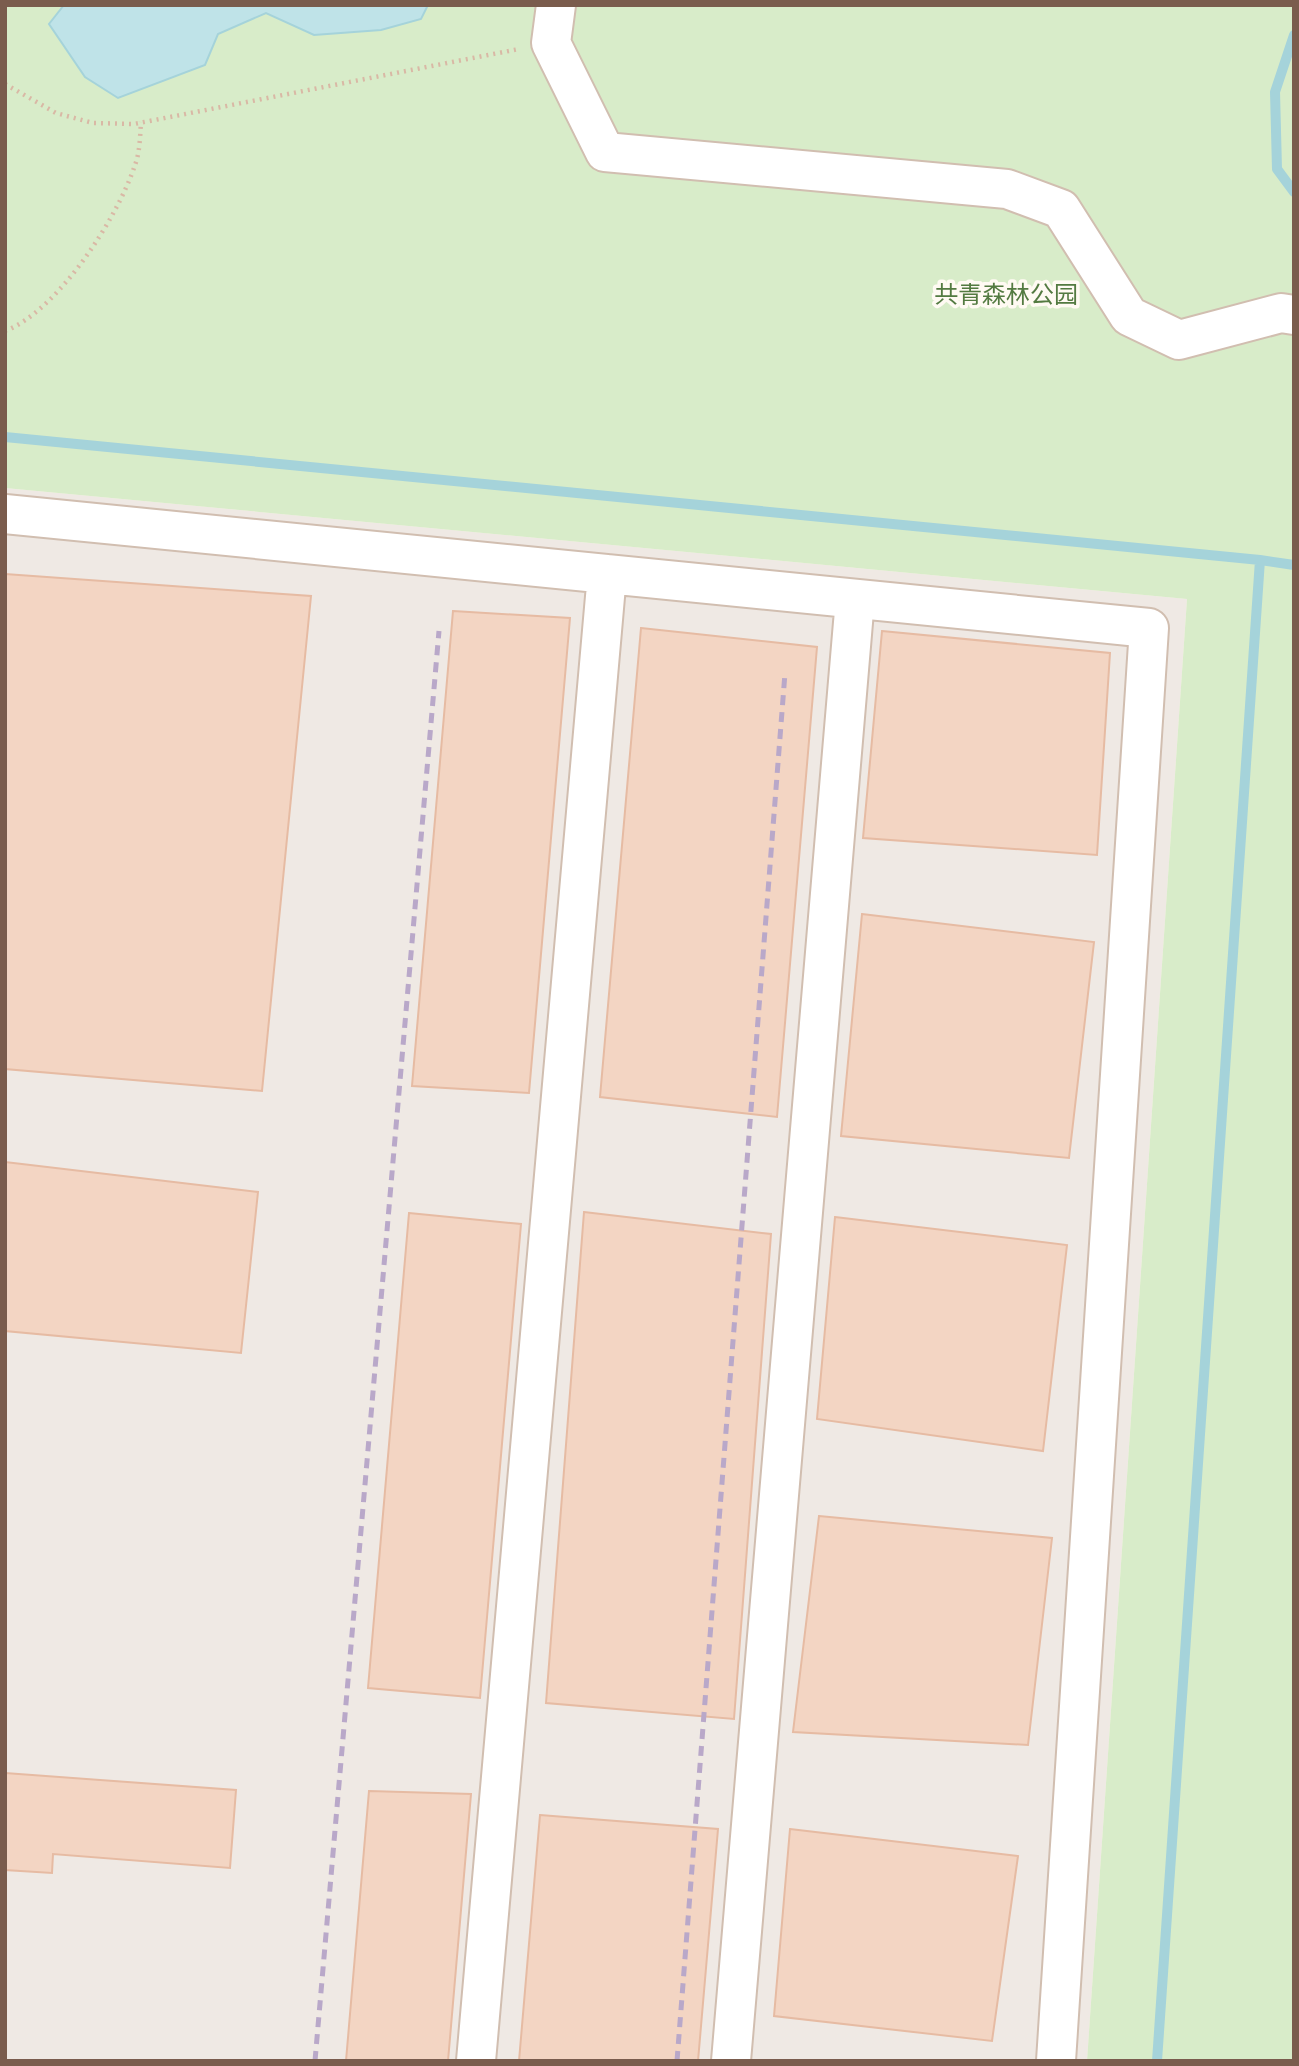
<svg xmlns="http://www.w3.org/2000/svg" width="1299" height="2066" viewBox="0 0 1299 2066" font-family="'Exo 2','Noto Sans SC',sans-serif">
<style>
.industrial{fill:#efe9e4}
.green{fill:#d8ecc9}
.water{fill:#bfe3e8;stroke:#a5d3da;stroke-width:2}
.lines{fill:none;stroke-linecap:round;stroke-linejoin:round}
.stream{stroke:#a5d3da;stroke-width:10}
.building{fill:#f3d5c3;stroke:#e6bba3;stroke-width:2}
.minor-casing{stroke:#d1beb0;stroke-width:42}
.path{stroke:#d9b8a5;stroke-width:4.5;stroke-dasharray:2 5;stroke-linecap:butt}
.minor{stroke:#fff;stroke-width:38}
.rail{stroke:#b9a8c9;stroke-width:5;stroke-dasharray:10 7;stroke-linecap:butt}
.labels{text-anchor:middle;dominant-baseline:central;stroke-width:7;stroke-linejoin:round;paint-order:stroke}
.park-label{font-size:24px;fill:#537a41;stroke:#fffaf3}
</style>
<rect width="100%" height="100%" fill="#fdf6ec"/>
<!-- industrial -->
<path class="industrial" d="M5 488 1187 599 1087 2061H5Z"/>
<!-- green -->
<path class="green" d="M5 5H1294V2061H1087L1187 599 5 488Z"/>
<!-- water -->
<path class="water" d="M64 5H428L421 19 381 30 314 35 266 13 218 34 205 65 118 98 85 77 49 24Z"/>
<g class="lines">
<!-- stream -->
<path class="stream" d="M1294 35 1275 92 1277 169 1294 192
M5 437 1260 560 1157 2061
M1260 560 1294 565"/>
</g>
<!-- building -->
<path class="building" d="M5 574 311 596 262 1091 5 1069Z
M453 611 570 618 529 1093 412 1086Z
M641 628 817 647 777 1117 600 1097Z
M882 631 1110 653 1097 855 863 838Z
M862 914 1094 942 1069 1158 841 1136Z
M5 1162 258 1192 241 1353 5 1331Z
M584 1212 771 1234 734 1719 546 1703Z
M409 1213 521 1224 480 1698 368 1688Z
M835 1217 1067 1245 1043 1451 817 1419Z
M819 1516 1052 1538 1028 1745 793 1732Z
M5 1773 236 1790 230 1868 53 1854 52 1873 5 1870Z
M369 1791 471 1794 448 2061H346Z
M540 1815 718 1829 698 2061H519Z
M790 1829 1018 1856 992 2041 774 2016Z"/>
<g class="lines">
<!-- minor casing -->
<g class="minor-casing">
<path id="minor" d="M556 5 551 43 605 152 1007 189 1061 209 1129 316 1179 340 1281 313 1294 315
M5 514 1149 628 1056 2061
M476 2061 607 574
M731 2061 855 599"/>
</g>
<!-- path -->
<path class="path" d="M5 84 56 113 93 123 134 124 519 49
M5 331C58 311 118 217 135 165 140 152 140 136 141 122"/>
<!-- minor -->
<use href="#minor" class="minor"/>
<!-- rail -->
<path class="rail" d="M315 2061 439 631
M677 2061 785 673"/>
</g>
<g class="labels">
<!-- park labels -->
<g class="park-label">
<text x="1006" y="293">共青森林公园</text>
</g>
</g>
<!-- border -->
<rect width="1299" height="2066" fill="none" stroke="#7a5c4d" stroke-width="14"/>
</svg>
